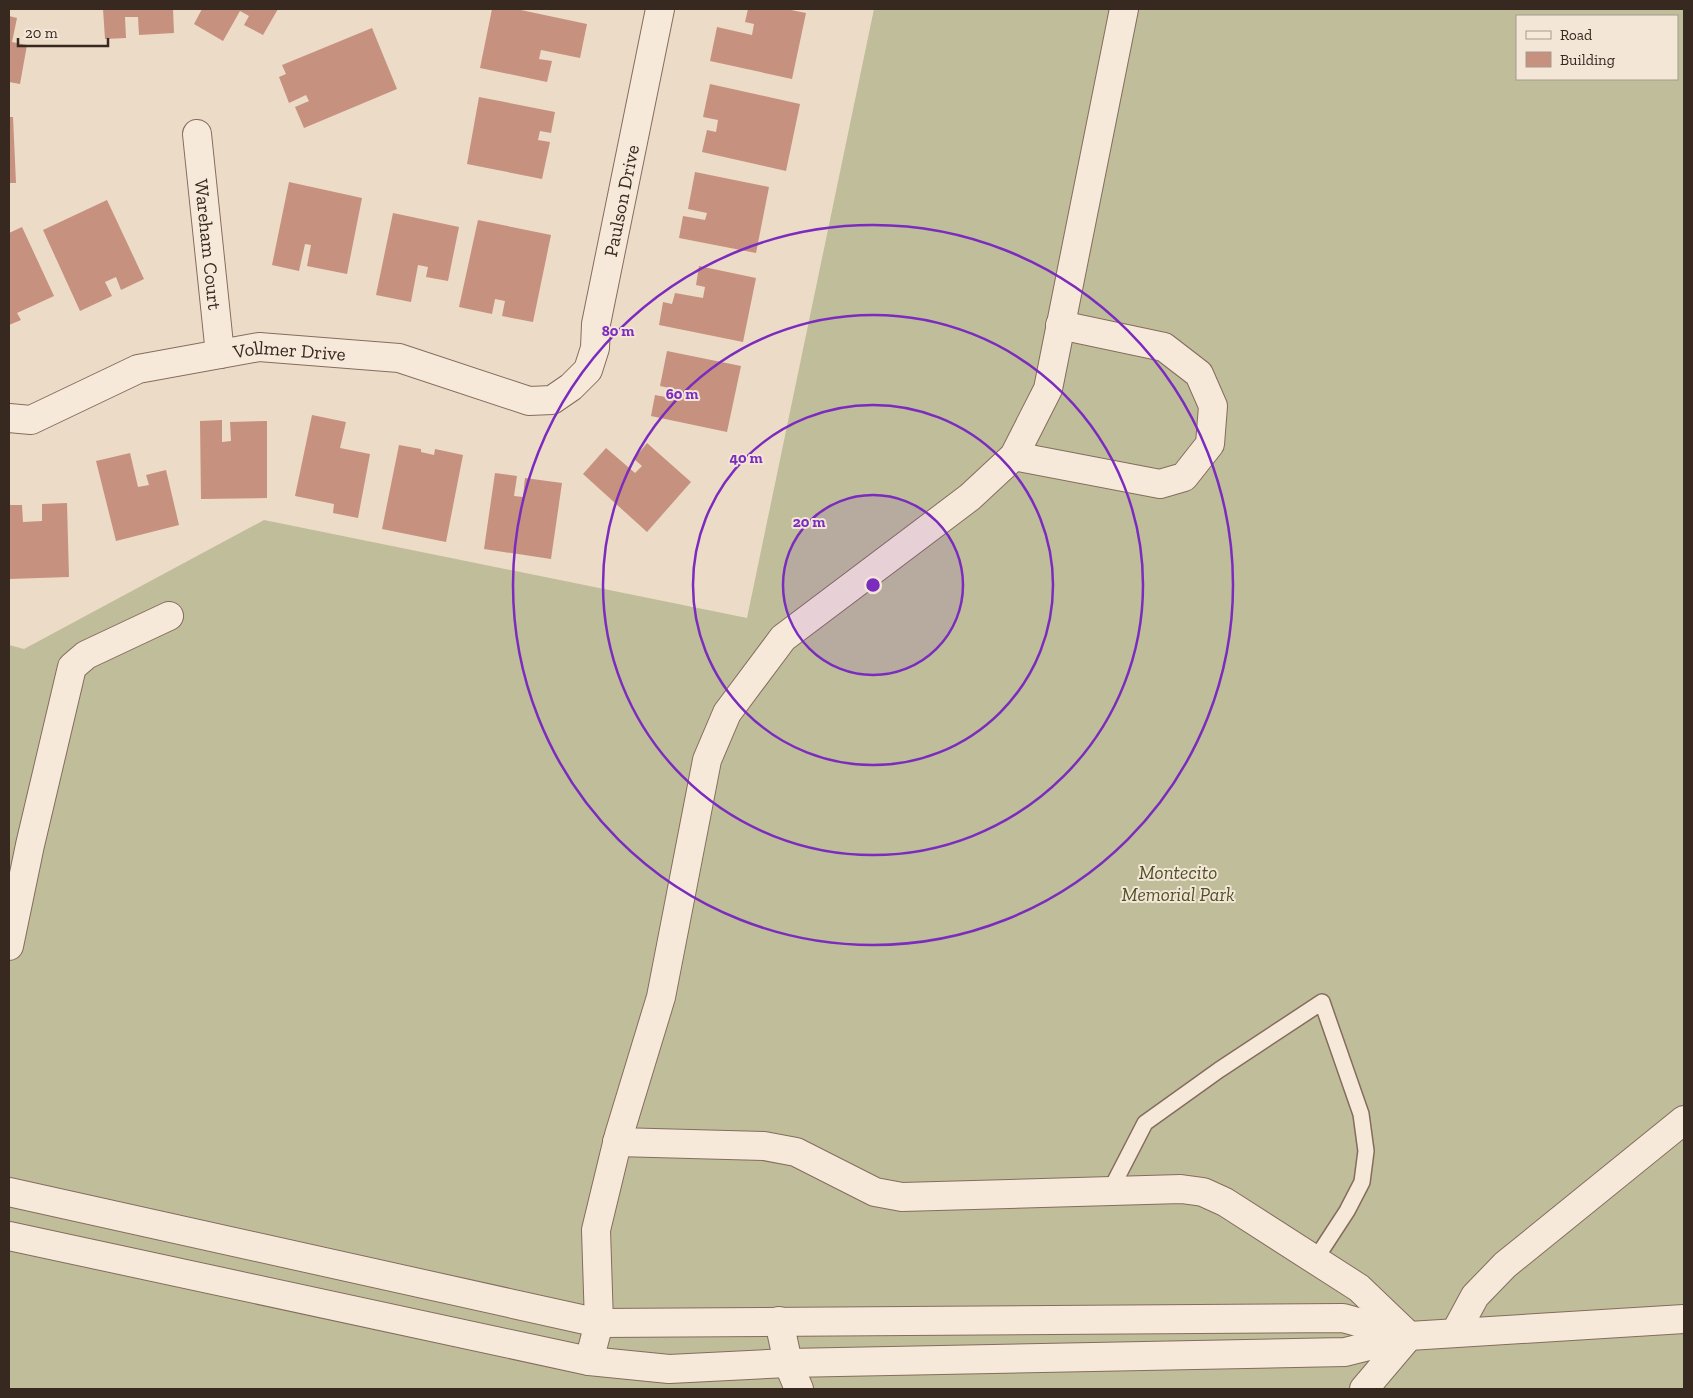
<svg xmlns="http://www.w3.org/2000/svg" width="1693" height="1398" viewBox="0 0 1693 1398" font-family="'Zilla Slab',serif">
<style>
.cemetery{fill:#bfbd9a;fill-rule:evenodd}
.building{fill:#c7917f}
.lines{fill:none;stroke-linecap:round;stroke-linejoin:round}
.lane-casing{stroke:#866c5d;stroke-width:18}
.street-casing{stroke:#866c5d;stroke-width:30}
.lane{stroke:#f7e9da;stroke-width:15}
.street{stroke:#f7e9da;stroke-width:28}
.ring{fill:none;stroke:#7b2cbf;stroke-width:2.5}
.labels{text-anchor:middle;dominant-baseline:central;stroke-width:4;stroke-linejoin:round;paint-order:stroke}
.street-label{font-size:19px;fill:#372820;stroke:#f3e6d6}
.park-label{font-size:19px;font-style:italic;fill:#4f5228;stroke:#f3e6d6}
.centre{fill:#7b2cbf;stroke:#f3e6d6;stroke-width:2.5}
.ring-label{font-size:15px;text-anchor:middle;font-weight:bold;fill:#7b2cbf;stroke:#f3e6d6;stroke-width:4;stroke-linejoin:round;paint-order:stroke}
</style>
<rect width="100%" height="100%" fill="#ecdbc7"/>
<!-- cemetery -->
<path class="cemetery" d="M874 9H1684V1389H9V645L24 649 264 520 747 618ZM1517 16H1677V79H1517Z"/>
<!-- building -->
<path class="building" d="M103 9H173L174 33 139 35 138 17H125L126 38 105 39Z
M202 9H278L263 35 244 25 249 16 240 11 223 41 194 24Z
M492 9H516L587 24 580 58 541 50 539 59 552 61 547 82 480 68Z
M748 9H786L806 13 792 79 710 61 717 27 752 35 754 24 745 22Z
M9 16 17 18 12 42 27 45 20 84 9 82Z
M372 28 397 89 304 128 295 107 309 101 306 95 289 103 279 77 286 74 282 65Z
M710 84 800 104 786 171 702 152 707 130 716 132 718 120 703 117Z
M479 97 555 112 551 133 540 131 538 140 550 142 542 179 467 164Z
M9 117H13L16 183H9Z
M695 172 769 187 756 253 679 238 683 216 705 220 707 213 688 209Z
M289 182 362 198 347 274 307 266 311 245 305 244 299 271 272 265Z
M107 200 144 279 121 290 116 277 105 282 112 296 80 311 43 230Z
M393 213 459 227 448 281 426 277 428 267 418 265 411 302 376 295Z
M478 220 551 235 533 322 502 316 505 301 495 299 492 314 459 307Z
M22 227 54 296 17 313 21 320 9 325V233Z
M699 266 756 278 743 342 659 325 663 302 672 304 675 293 703 298 705 287 696 285Z
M667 351 741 366 727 432 651 416 655 395 676 399 679 390 660 386Z
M312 415 346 422 340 448 370 454 358 518 333 513 334 504 295 496Z
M222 420V442L231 441 230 422 267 421V498L201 499 200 421Z
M647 443 691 482 647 532 583 474 606 448 635 473 642 466 634 459Z
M399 445 421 449V452L434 455 435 449 463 455 446 542 382 529Z
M130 453 138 487 149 485 146 475 166 470 179 525 116 541 96 461Z
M495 473 517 476 514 496 523 497 525 478 562 483 551 559 484 549Z
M67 503 69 577 9 579V505H22L23 522 42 521V504Z"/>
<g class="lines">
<!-- lane casing -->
<g class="lane-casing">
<path id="lane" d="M1110 1191 1145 1123 1219 1070 1322 1002 1361 1114 1366 1151 1362 1182 1347 1211 1315 1260"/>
</g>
<!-- street casing -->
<g class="street-casing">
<g id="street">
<path id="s1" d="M197 134 220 354"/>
<path id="s2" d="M9 418 31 420 138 369 259 347 399 358 529 401 552 400 571 387 588 370 595 348 596 324 660 9"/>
<path d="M1014 456 1160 484 1184 477 1210 444 1213 406 1199 374 1164 347 1060 325"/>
<path d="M9 946 30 845 72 667 86 655 169 616"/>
<path d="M617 1142 764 1146 796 1152 875 1192 902 1197 1181 1189 1203 1192 1225 1202 1359 1288 1406 1333"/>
<path d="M9 1192 599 1323 1343 1318 1408 1336"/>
<path d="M9 1236 589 1361 669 1369 788 1363 1345 1352 1409 1336 1684 1319"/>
<path d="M779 1321 788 1363 799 1389"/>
<path d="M1455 1333 1475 1296 1505 1265 1684 1120"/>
<path d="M589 1361 599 1323 596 1230 619 1135 661 997 707 760 727 713 783 638 970 497 1014 456 1048 389 1124 9"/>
<path d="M1364 1389 1409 1336"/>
</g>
</g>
<!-- lane -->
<use href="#lane" class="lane"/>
<!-- street -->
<use href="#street" class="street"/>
</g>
<!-- distance rings -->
<circle cx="873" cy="585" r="90" fill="#7b2cbf" fill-opacity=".12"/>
<g class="ring">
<circle cx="873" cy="585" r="90"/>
<circle cx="873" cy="585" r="180"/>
<circle cx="873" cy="585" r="270"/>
<circle cx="873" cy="585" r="360"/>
</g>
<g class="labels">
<!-- street labels -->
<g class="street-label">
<text stroke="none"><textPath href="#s2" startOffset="784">Paulson Drive</textPath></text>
<text stroke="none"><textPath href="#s1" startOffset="111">Wareham Court</textPath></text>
<text stroke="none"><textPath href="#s2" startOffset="294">Vollmer Drive</textPath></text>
</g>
<!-- park labels -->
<g class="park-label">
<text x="1178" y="872">Montecito<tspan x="1178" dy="22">Memorial Park</tspan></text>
</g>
</g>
<circle cx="873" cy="585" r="8" class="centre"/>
<g class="ring-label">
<text x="618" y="336">80 m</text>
<text x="682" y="399">60 m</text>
<text x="746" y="463">40 m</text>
<text x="809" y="527">20 m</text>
</g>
<!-- border -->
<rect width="1693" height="1398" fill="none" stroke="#372820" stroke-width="20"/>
<!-- legend -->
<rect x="1516" y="15" width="162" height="65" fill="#f3e6d6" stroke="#a89a8d"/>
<rect x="1526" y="31" width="25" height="8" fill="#f7e9da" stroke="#a89a8d"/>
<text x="1560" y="40" font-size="15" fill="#372820">Road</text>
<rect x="1526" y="52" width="25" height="15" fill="#c7917f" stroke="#a89a8d"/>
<text x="1560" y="65" font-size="15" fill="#372820">Building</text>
<!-- scale -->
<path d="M18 38v8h90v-8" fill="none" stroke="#372820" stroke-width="2.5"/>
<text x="25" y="38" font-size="15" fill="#372820" stroke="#f3e6d6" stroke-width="4" paint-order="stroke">20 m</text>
</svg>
